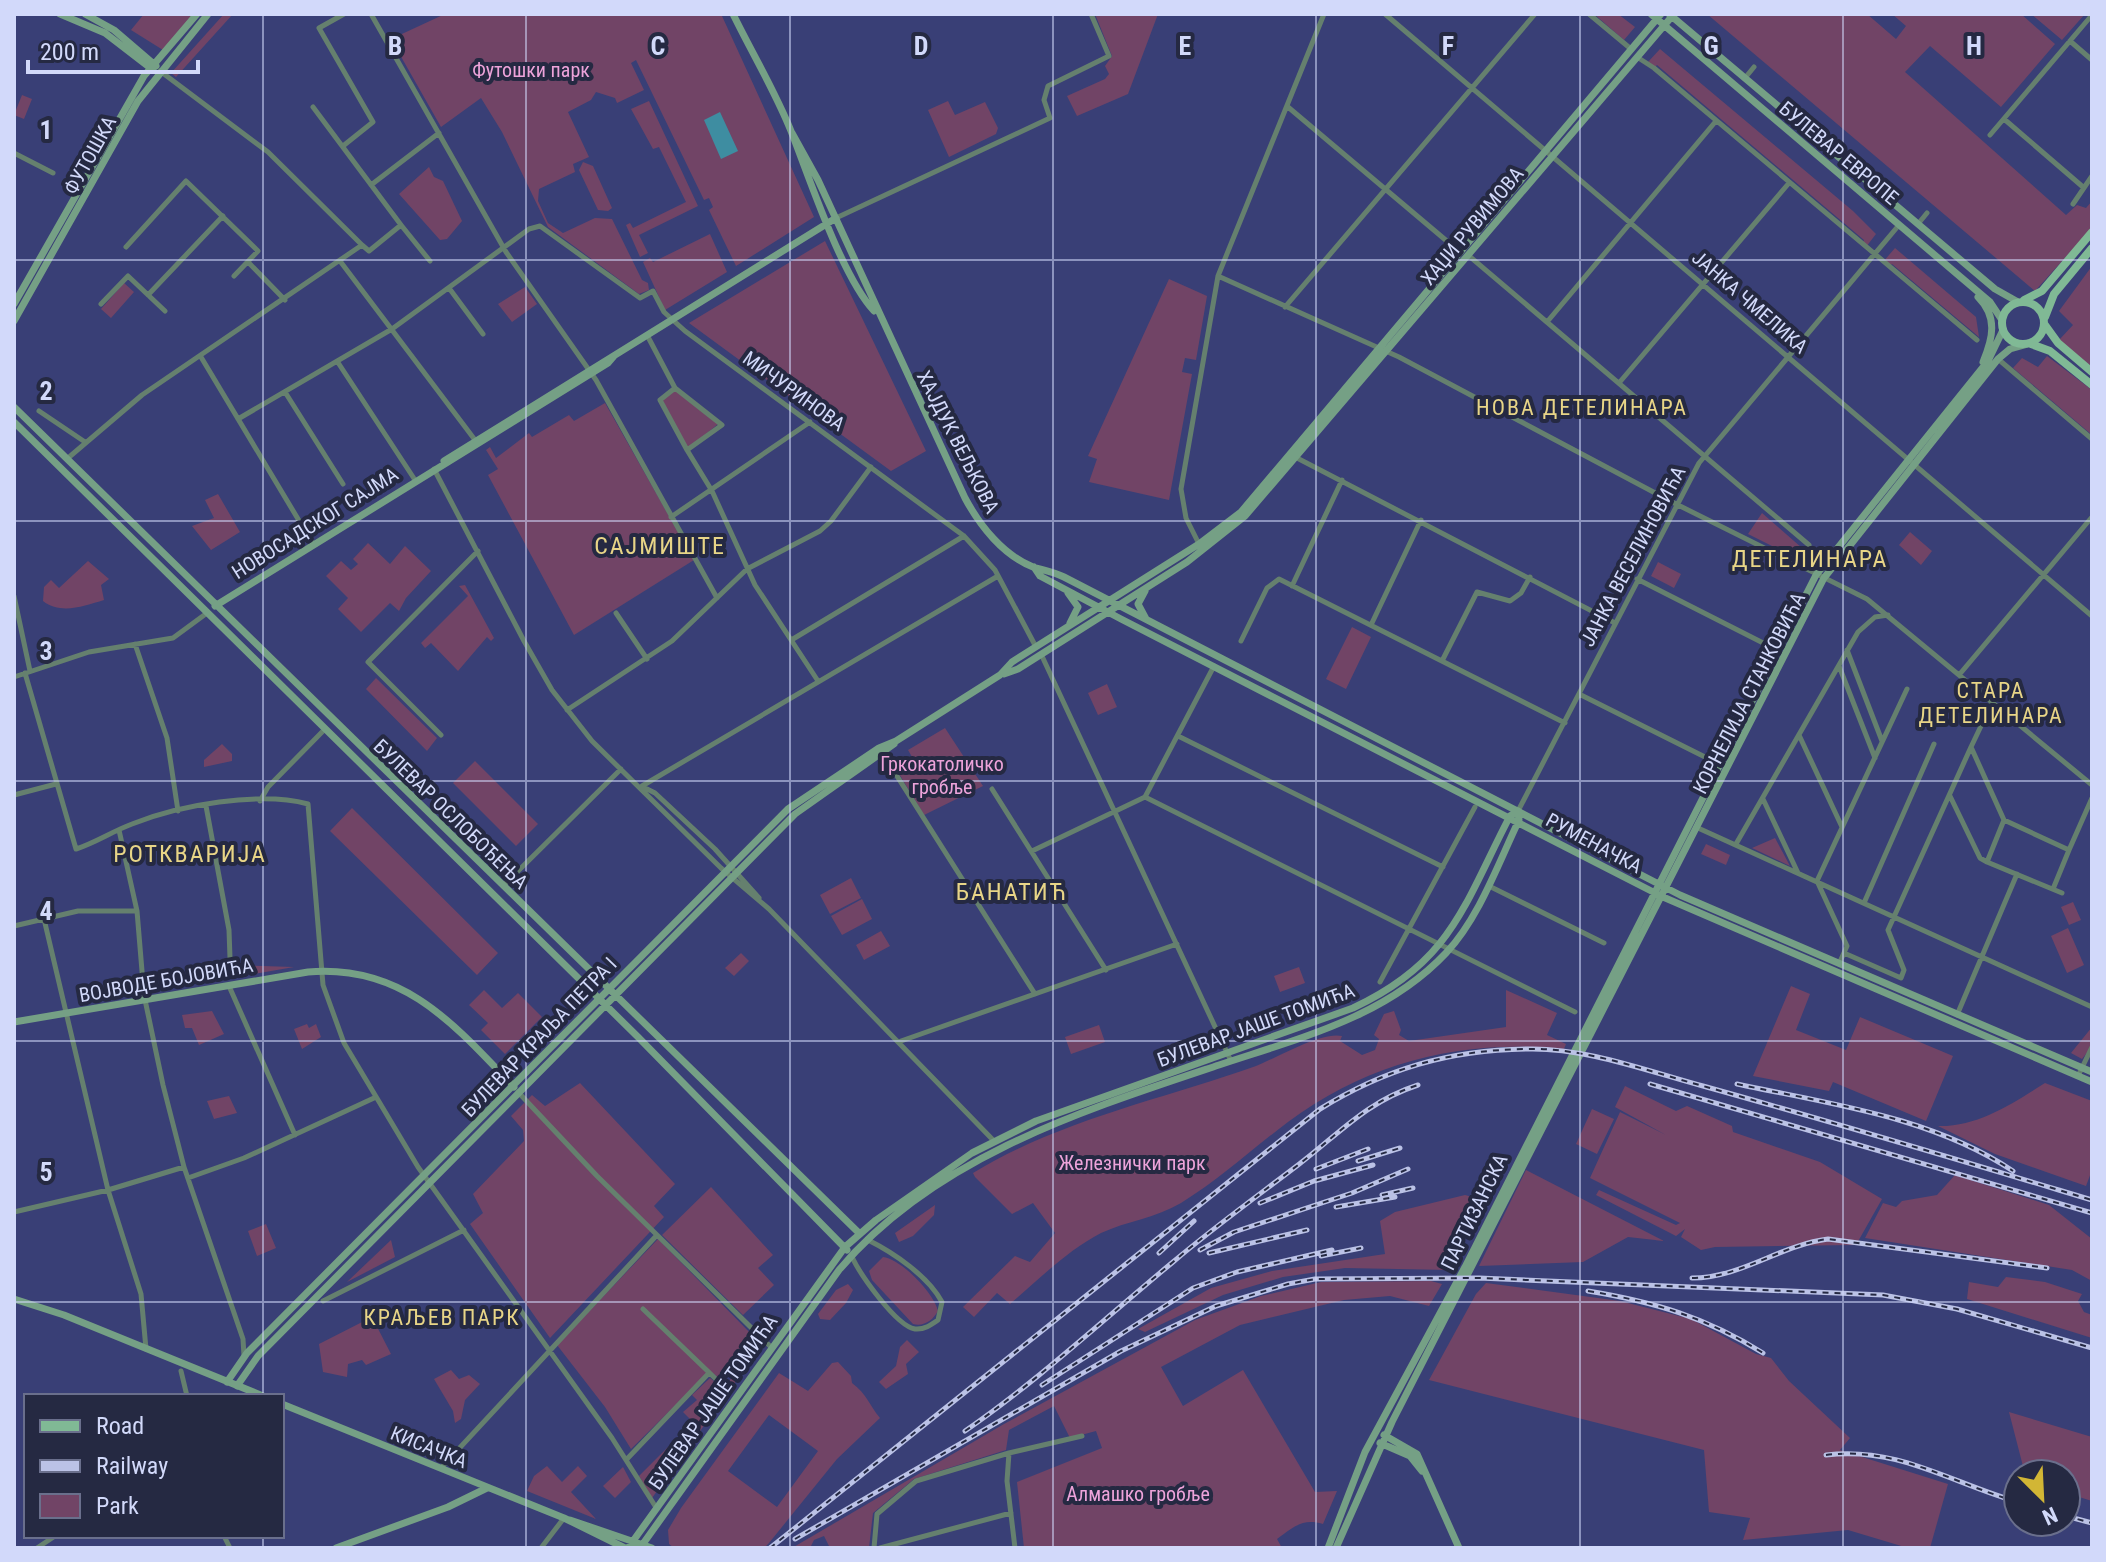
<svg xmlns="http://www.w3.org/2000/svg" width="2106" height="1562" viewBox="0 0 2106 1562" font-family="'Roboto Condensed',sans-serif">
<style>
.green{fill:#714466;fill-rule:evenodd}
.water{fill:#3e8da1}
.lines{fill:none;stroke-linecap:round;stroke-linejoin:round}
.street{stroke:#65806e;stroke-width:5}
.secondary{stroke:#75a085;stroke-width:7}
.primary{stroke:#80b995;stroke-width:8}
.rail-casing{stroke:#bbc2e6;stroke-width:5}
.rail{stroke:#252942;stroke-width:2;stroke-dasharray:6;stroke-linecap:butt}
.grid{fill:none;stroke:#d2d9fa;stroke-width:2;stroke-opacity:0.55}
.labels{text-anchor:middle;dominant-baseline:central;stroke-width:8;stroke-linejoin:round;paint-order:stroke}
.park-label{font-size:20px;fill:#eda3da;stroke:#252942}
.street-label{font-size:20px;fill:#d2d9fa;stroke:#252942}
.neighbourhood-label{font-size:22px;letter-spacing:2px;fill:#e8d587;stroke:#252942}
.quarter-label{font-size:24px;letter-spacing:2px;fill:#e8d587;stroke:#252942}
.grid-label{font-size:26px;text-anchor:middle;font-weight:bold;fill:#d2d9fa;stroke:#252942;stroke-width:8;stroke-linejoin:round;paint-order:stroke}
</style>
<rect width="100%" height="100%" fill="#393f76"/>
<!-- green -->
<path class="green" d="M144 14H194L163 50 131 30Z
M224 14H233L176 77 171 73Z
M445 14 722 16 814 217 736 266 709 210 713 207 709 198 704 200 636 60 631 63 644 90 617 103 615 98 596 92 591 100 568 112 589 157 573 164 575 172 539 189 538 201 548 223 563 233 595 218 612 219 642 280 648 283 649 290 639 294 548 227 502 132 481 98 441 127 391 39Z
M1095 14H1158L1128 94 1077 116 1067 96 1105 79 1109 74 1105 66 1112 56Z
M1594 14H1618L1635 27 1624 40Z
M1707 14H1867L1896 39 1906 26 1892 14H2021L2055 44 2001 107 1930 46 1905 72 2066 215 2077 205 2086 208 2092 201V228L2035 291Z
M2031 14H2085L2062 40Z
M1660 49 1853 211 1876 234 1866 247 1862 244 1864 240 1657 65 1654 68 1648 62Z
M22 95 32 99 24 119 14 115Z
M649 101 698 206 639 235 648 253 640 257 626 225 630 223 633 228 686 202 659 147 653 149 631 109Z
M948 101 955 115 985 102 998 128 996 134 949 157 928 110Z
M583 162 593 166 612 208 608 211 598 210 579 170Z
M429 167 434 177 443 181 462 221 447 239 440 240 399 194Z
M710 234 727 272 665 310 643 262 650 258 653 262Z
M825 241 926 451 891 471 689 323Z
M1895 248 1976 317 1979 337 1892 264 1889 267 1883 262Z
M2092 266V367L2059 340 2073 325 2059 311Z
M1169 279 1207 296 1196 360 1185 358 1182 372 1192 374 1169 500 1089 482 1097 459 1088 456Z
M124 283 134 292 111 318 101 309Z
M525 287 537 304 512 322 498 304Z
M2047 356 2092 390V435L2013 368 2022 358 2038 367Z
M675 388 718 424 687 450 661 397Z
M605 403 694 560 574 635 488 475 498 469 486 450 490 447 496 458 529 433 532 437 569 415 574 421Z
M218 494 240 532 211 550 192 526 214 518 205 500Z
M1762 513 1810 555 1806 563 1748 534Z
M1910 532 1932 551 1921 565 1899 545Z
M368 543 390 564 405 546 431 571 406 598 399 611 390 603 361 632 338 609 348 598 326 576 341 561 351 570 358 564 353 559Z
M88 561 109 579 101 585 104 600C84 606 61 615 43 601L44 587 51 580 59 588Z
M1658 562 1681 574 1674 588 1651 576Z
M465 585 494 638 491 641 487 637 458 671 431 643 425 648 421 643 468 596 459 586Z
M1352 627 1371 637 1346 689 1326 679Z
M376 678 437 738 427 751 366 689Z
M1107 684 1117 707 1098 715 1088 693Z
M945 728 983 786 924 815 898 772 915 762 908 750Z
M222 744 232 754V761L204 767V760Z
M475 761 538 824 516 846 453 783Z
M352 808 498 953 477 975 330 831Z
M1775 838 1790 866 1752 848Z
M1706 844 1730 855 1726 865 1701 854Z
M851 878 861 898 830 914 820 895Z
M862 899 872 919 842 935 831 916Z
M2073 902 2081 920 2069 925 2061 907Z
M2068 928 2084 965 2067 973 2051 936Z
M881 931 890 946 864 960 856 945Z
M741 953 749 961 734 976 725 968Z
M234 965 294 967 237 977Z
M1299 967 1305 983 1280 992 1274 976Z
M1791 986 1810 994 1796 1030 1846 1050 1860 1017 1953 1056 1926 1121 1833 1082 1829 1091 1753 1076Z
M484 990 502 1008 518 993 542 1017 505 1054 481 1030 488 1023 469 1005Z
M1506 990 1557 1013 1547 1035 1566 1044 1564 1049C1463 1039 1370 1061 1288 1122 1252 1149 1220 1179 1181 1203 1156 1218 1127 1221 1101 1233 1068 1250 1038 1280 1010 1304L997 1293 974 1317 963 1307 1015 1256 1030 1262 1055 1233 1033 1203 1012 1214 975 1177 973 1173C1060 1120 1160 1100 1256 1066 1277 1058 1321 1031 1342 1036L1340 1041 1362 1055 1375 1050 1379 1039 1374 1035 1384 1014 1394 1011 1401 1030 1399 1035 1409 1041 1506 1027Z
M212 1011 224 1034 199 1045 192 1028H185L182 1015Z
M307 1024 309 1028 316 1024 321 1037 302 1049 294 1029Z
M1099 1025 1105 1042 1071 1054 1065 1037Z
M2092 1027V1046L2082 1059 2071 1053Z
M580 1083 675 1184 654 1206 664 1217 550 1338 470 1224 483 1213 473 1194 524 1141 523 1130 511 1116 532 1095 545 1106Z
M2045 1083 2092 1101V1170L2086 1186 1995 1154 1938 1126C1978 1127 2013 1103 2045 1083Z
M1625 1086 1676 1111 1687 1106 1732 1126 1733 1132 1820 1162 1882 1199 1856 1245 1715 1247 1701 1250 1681 1237 1685 1229 1676 1236 1596 1195 1599 1190 1676 1225 1680 1223 1590 1178 1620 1112 1666 1135 1615 1107Z
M229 1096 237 1113 214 1119 207 1101Z
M1592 1109 1614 1119 1597 1154 1576 1144Z
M1526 1170 1664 1241 1628 1237 1583 1262 1479 1266Z
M1955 1175 2049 1205 2092 1239V1281L2072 1270 1865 1238 1883 1203 1896 1207 1902 1201 1937 1195Z
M711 1187 773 1255 758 1268 774 1285 743 1315 662 1235Z
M1465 1195 1476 1198 1460 1239 1448 1254 1459 1259 1450 1270 1345 1268 1283 1277 1223 1295 1145 1332 1138 1329 1211 1288 1272 1271 1385 1254 1380 1221 1395 1212Z
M935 1205 934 1215 913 1236 899 1242 895 1233Z
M266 1224 276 1248 257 1256 248 1231Z
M658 1239 757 1340 719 1378 710 1371 631 1449 605 1407 557 1345Z
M391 1240 395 1257 347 1282Z
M883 1257C901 1259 934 1293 938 1311 933 1320 924 1327 913 1324L872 1280 869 1271Z
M2006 1277 2045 1282 2082 1294 2078 1301 2084 1312 2092 1315V1338L1967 1299 1969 1282 1998 1287Z
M1431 1281 1442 1284 1429 1306 1390 1296 1344 1300 1240 1325 1161 1367 1183 1406 1243 1370 1315 1492 1337 1491 1323 1524C1302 1518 1294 1527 1277 1539L1282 1548H1024L1017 1482 1102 1448 1096 1431 1070 1438 1054 1406 1009 1430 1006 1450 914 1479 873 1513 869 1548H830L824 1536 814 1540 810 1548H792L1004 1424 1195 1320 1261 1296 1321 1282Z
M1486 1283 1620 1301 1691 1319 1756 1354 1771 1358 1789 1381 1850 1438 1840 1450 1948 1484 1930 1548H1908L1848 1530 1743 1540 1750 1518 1709 1512 1704 1450 1429 1380 1476 1294Z
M848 1284 853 1290 846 1303 830 1320 820 1319 818 1314 836 1290Z
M372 1317 391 1354 366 1365 362 1360 348 1364 347 1377 323 1372 319 1344Z
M907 1340 919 1352 906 1364 908 1374 886 1389 879 1382 896 1366 900 1347Z
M757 1352 652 1498 639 1476 693 1422 683 1412 697 1400 692 1395 710 1378 719 1385 729 1381Z
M838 1362 851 1376 852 1383C867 1394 869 1405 880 1418L837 1459 769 1543 764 1548H674L669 1544 668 1530 681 1508 779 1373 808 1391 832 1363ZM769 1415 818 1451 777 1507 728 1471Z
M451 1370 459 1379 469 1375 480 1384 465 1400 461 1419 455 1423 453 1411 434 1379Z
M2009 1412 2092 1437V1501L2066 1493V1474H2025Z
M547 1466 562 1482 578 1466 587 1476 571 1492 596 1519 527 1491 534 1476Z
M623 1467 631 1482 615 1498 603 1486Z"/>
<!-- water -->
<path class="water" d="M720 112 738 151 721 159 704 120Z"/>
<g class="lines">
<!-- street -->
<path class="street" d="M371 14 506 252 596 380 717 598
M1385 14 2092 616
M1589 14 1631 49
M2070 41 2092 60
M1637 57 1654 68 1977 340
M160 71 268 152 362 245
M1745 78 1754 67
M313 107 401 225
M1288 107 1461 253
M2004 119 2083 187
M1990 135 2092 15
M343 146 373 122 319 28 344 14
M14 153 53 173
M371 185 439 133
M2073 204 2092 176
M836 218 1050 118 1044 100 1048 86 1109 56 1091 14
M1918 224 1927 213
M126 247 186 181 258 251 234 276
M1468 255 1809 545
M340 261 478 444
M248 262 285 300
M1218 276 1399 357 1676 504 1867 599 2092 785
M449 288 483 334
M148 295 223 216
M101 304 128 276 165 311
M1285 307 1535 14
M1547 322 1716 121
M647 335 675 388 722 425 687 450 660 400 675 388
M201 357 313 544
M1998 359 2092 439
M337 361 415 480
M1619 383 1789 183
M285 392 343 484
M39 411 85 442
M238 419 392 329 529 229 540 226 640 298 653 291 664 312 685 331 964 536 995 570 1036 647
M687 450 712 491 755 585 818 681
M68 458 142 395 362 245 369 251 401 225 430 261
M1297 458 1615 623
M434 469 524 641 552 690 592 741 721 868 769 909 994 1141
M671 517 810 422
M1199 544 1186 518 1181 489 1218 276 1324 14
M1637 579 1777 650
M1292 586 1342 480
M14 596 30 671
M616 613 647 659
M1371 625 1421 520
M793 639 964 536
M1241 641 1267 588 1279 579 1565 723
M135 644 167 738 178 811
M1847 650 1882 741
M1041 654 1231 1061
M1442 661 1477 592 1510 601 1521 593 1530 577
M1839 666 1875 758
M25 673 76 849C95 843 113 831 132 824 179 805 259 791 308 804L323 985 344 1043 418 1167 612 1438 657 1509
M1959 675 2092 517
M14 677 89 652 173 638 207 613
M1579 694 1719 764
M1992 703 1971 747 2004 820
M567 710 672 641 747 569 820 531 831 521 871 467
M441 735 368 662 478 551
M1799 735 1842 827
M1178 736 1443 867
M883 754 1035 994
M642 786 998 576
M643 787 655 793 715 849 759 898
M992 789 1106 970
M14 795 56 784
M1950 796 1980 858 1987 862
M1145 797 1575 1012
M1763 799 1798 873
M260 801 268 787 325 729
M206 806 229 930 230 958
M1518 811 1699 463 1899 225
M1698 828 2092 1007
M119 830 137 911 144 995 163 1085 184 1167 243 1339 244 1356
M1736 844 1858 632 1875 617 1888 615
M2069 850 2092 798
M1032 851 1145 797 1214 666
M503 886 621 769
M1489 886 1604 943
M2053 889 2069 850 2004 820 1987 862 2062 893
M1864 903 1934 744
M44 919 108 1190 141 1294 146 1349
M14 926 78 911H137
M1844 953 1901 978 1904 970 1888 930 1971 747
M1839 964 1847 946 1817 881 1907 689
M1380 982 1475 807
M229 986 295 1135
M1957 1015 2017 874
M901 1041 1177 944
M2078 1076 2092 1047
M518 1092 597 1176 772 1348
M188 1178 244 1158 374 1098
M14 1212 108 1190 184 1167
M852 1257C860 1274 896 1326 915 1329 924 1330 931 1325 938 1320L942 1302C928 1276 894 1253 868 1240
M323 1301 464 1230
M643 1309 719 1382 761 1339
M181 1371 187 1396
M1009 1453 1007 1481 1015 1548
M626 1460 709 1373
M441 1468 657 1235
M224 1536 230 1548
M37 1548 55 1536
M541 1548 564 1518
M874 1548 877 1514 916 1481 1009 1453 1082 1436
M880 1548 1011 1513"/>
<!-- secondary -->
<path class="secondary" d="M60 14 105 33 153 70
M85 14 114 30 156 66
M733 14C752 53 775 91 791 131 810 179 841 275 874 311
M1651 14 1990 302 2002 320
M1669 14 1995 289 2018 302
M792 133 818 180 965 498C980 526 1003 555 1033 567 1043 570 1054 572 1064 577L1680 895 2092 1072
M1978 297C1998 317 1993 338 1983 362
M14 304 144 76 197 14
M14 321 138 101 208 14
M14 407 860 1234
M14 422 638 1037 847 1250
M444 461 836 218
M1034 567 1040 576 1121 619 1663 897 2092 1082
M1145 591 1138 604 1146 619
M1068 593 1078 607 1070 623
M215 606 608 363 614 356
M1004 674 1018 669 1187 562 1245 516 1674 14
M14 1022 308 972C403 964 454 1024 514 1087
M14 1299 64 1315 263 1396
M227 1382 247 1353 788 809 879 748 896 741 1000 675 1012 662 1199 544 1241 512 1661 14
M237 1386 258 1356 795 814 894 744
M282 1404 564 1518 625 1548
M1384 1435 1417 1454 1459 1548
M1380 1443 1410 1456 1422 1471
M570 1520 652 1548
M336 1548 448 1507 487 1488
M628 1548 845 1247 876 1220 972 1153 1036 1121 1353 1008C1452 962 1464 904 1510 816L1518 811
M640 1548 839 1270C934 1157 1084 1110 1219 1065 1300 1038 1386 1017 1446 953 1479 918 1498 864 1519 820L1518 811
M1328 1548 1365 1452 1465 1267 1816 575 1988 361 2003 330
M1336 1548 1392 1422 1824 578 1998 359 2010 349 2028 344"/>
<!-- primary -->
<path class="primary" d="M2024 300 2042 291 2092 232
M2002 323a21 21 0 1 1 42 0a21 21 0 1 1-42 0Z
M2045 317 2054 294 2092 248
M2045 325 2058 343 2092 372
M2031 344 2050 351 2092 385"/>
<!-- rail casing -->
<g class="rail-casing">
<path id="rail" d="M1650 1084 2092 1213
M1737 1084C1831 1104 1932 1117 2013 1171
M1358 1161 1400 1148
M1316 1169 1368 1149
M1382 1195 1413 1188
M1260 1203 1314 1181 1373 1165
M1336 1207 1395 1197
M1200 1250 1234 1232 1352 1193 1408 1169
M1159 1253 1194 1221
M1209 1253 1307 1230
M1321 1256 1361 1248
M1692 1278C1741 1278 1780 1245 1828 1239L2047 1268
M1588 1291C1655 1302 1705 1317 1763 1353
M1042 1385 1193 1288 1237 1272 1332 1250
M965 1431C1039 1380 1104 1319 1173 1262 1213 1228 1256 1197 1298 1165 1340 1133 1366 1102 1418 1085
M1826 1455C1898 1446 1951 1483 2018 1502
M2066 1516 2092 1523
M795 1539 1121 1351 1216 1306 1288 1284 1315 1279 1479 1278 1883 1295 1957 1309 2092 1348
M770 1548 1320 1109C1385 1069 1449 1050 1526 1049 1584 1047 1647 1071 1703 1086 1833 1122 1962 1161 2092 1200"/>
</g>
<!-- rail -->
<use href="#rail" class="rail"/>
</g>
<!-- grid -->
<path class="grid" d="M263 14V1396M526 14V1548M790 14V1548M1053 14V1548M1316 14V1548M1580 14V1548M1843 14V1548M14 260H2092M14 521H2092M14 781H2092M14 1041H2092M14 1302H2092M263 1536V1548"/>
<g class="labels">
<!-- park labels -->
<g class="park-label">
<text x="531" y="70">Футошки парк</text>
<text x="942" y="764">Гркокатоличко<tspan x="942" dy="23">гробље</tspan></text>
<text x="1132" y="1163">Железнички парк</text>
<text x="1138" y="1494">Алмашко гробље</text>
</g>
<!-- street labels -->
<g class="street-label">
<text transform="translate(1839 153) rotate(40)">БУЛЕВАР ЕВРОПЕ</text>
<text transform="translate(90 155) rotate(-61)">ФУТОШКА</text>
<text transform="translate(1472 226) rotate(-50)">ХАЏИ РУВИМОВА</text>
<text transform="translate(1750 302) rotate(41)">ЈАНКА ЧМЕЛИКА</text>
<text transform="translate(794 391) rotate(36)">МИЧУРИНОВА</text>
<text transform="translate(958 442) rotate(63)">ХАЈДУК ВЕЉКОВА</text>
<text transform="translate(315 523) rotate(-32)">НОВОСАДСКОГ САЈМА</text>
<text transform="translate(1633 556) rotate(-62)">ЈАНКА ВЕСЕЛИНОВИЋА</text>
<text transform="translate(1749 693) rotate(-63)">КОРНЕЛИЈА СТАНКОВИЋА</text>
<text transform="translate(451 814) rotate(44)">БУЛЕВАР ОСЛОБОЂЕЊА</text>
<text transform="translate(1594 843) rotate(28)">РУМЕНАЧКА</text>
<text transform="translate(166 980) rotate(-10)">ВОЈВОДЕ БОЈОВИЋА</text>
<text transform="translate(1256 1025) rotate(-20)">БУЛЕВАР ЈАШЕ ТОМИЋА</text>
<text transform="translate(539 1037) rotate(-46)">БУЛЕВАР КРАЉА ПЕТРА I</text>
<text transform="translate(1474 1212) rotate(-64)">ПАРТИЗАНСКА</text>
<text transform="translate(713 1402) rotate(-55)">БУЛЕВАР ЈАШЕ ТОМИЋА</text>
<text transform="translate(429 1447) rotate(22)">КИСАЧКА</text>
</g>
<!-- neighbourhood labels -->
<g class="neighbourhood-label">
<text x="1582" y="407">НОВА ДЕТЕЛИНАРА</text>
<text x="1991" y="690">СТАРА<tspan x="1991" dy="25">ДЕТЕЛИНАРА</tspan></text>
<text x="442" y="1317">КРАЉЕВ ПАРК</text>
</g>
<!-- quarter labels -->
<g class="quarter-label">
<text x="660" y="546">САЈМИШТЕ</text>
<text x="1810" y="559">ДЕТЕЛИНАРА</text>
<text x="190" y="854">РОТКВАРИЈА</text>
<text x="1012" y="892">БАНАТИЋ</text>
</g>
</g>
<g class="grid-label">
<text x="395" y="55">B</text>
<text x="658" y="55">C</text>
<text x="921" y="55">D</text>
<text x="1185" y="55">E</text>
<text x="1448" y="55">F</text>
<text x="1711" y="55">G</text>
<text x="1974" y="55">H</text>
<text x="46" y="139">1</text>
<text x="46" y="400">2</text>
<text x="46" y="660">3</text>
<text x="46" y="920">4</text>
<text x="46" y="1181">5</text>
</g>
<!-- border -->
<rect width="2106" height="1562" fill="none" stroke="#d2d9fa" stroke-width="32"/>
<!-- legend -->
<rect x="24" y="1394" width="260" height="144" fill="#252942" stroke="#6a6f8c" stroke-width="2"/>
<rect x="40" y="1420" width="40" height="12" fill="#80b995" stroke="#6a6f8c" stroke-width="2"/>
<text x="96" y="1434" font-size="24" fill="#d2d9fa">Road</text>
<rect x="40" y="1460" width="40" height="12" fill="#bbc2e6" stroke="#6a6f8c" stroke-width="2"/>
<text x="96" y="1474" font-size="24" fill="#d2d9fa">Railway</text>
<rect x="40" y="1494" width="40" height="24" fill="#714466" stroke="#6a6f8c" stroke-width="2"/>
<text x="96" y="1514" font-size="24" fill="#d2d9fa">Park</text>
<!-- north arrow -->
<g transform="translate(2042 1498) rotate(156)"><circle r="38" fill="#252942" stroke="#6a6f8c" stroke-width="2"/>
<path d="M0-6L14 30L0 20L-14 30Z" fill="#d2b635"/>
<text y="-12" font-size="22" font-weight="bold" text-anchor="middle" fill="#d2d9fa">N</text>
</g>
<!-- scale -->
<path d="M28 60v12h170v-12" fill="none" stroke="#d2d9fa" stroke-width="4"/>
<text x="40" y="60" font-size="24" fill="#d2d9fa" stroke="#252942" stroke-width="6" paint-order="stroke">200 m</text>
</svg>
